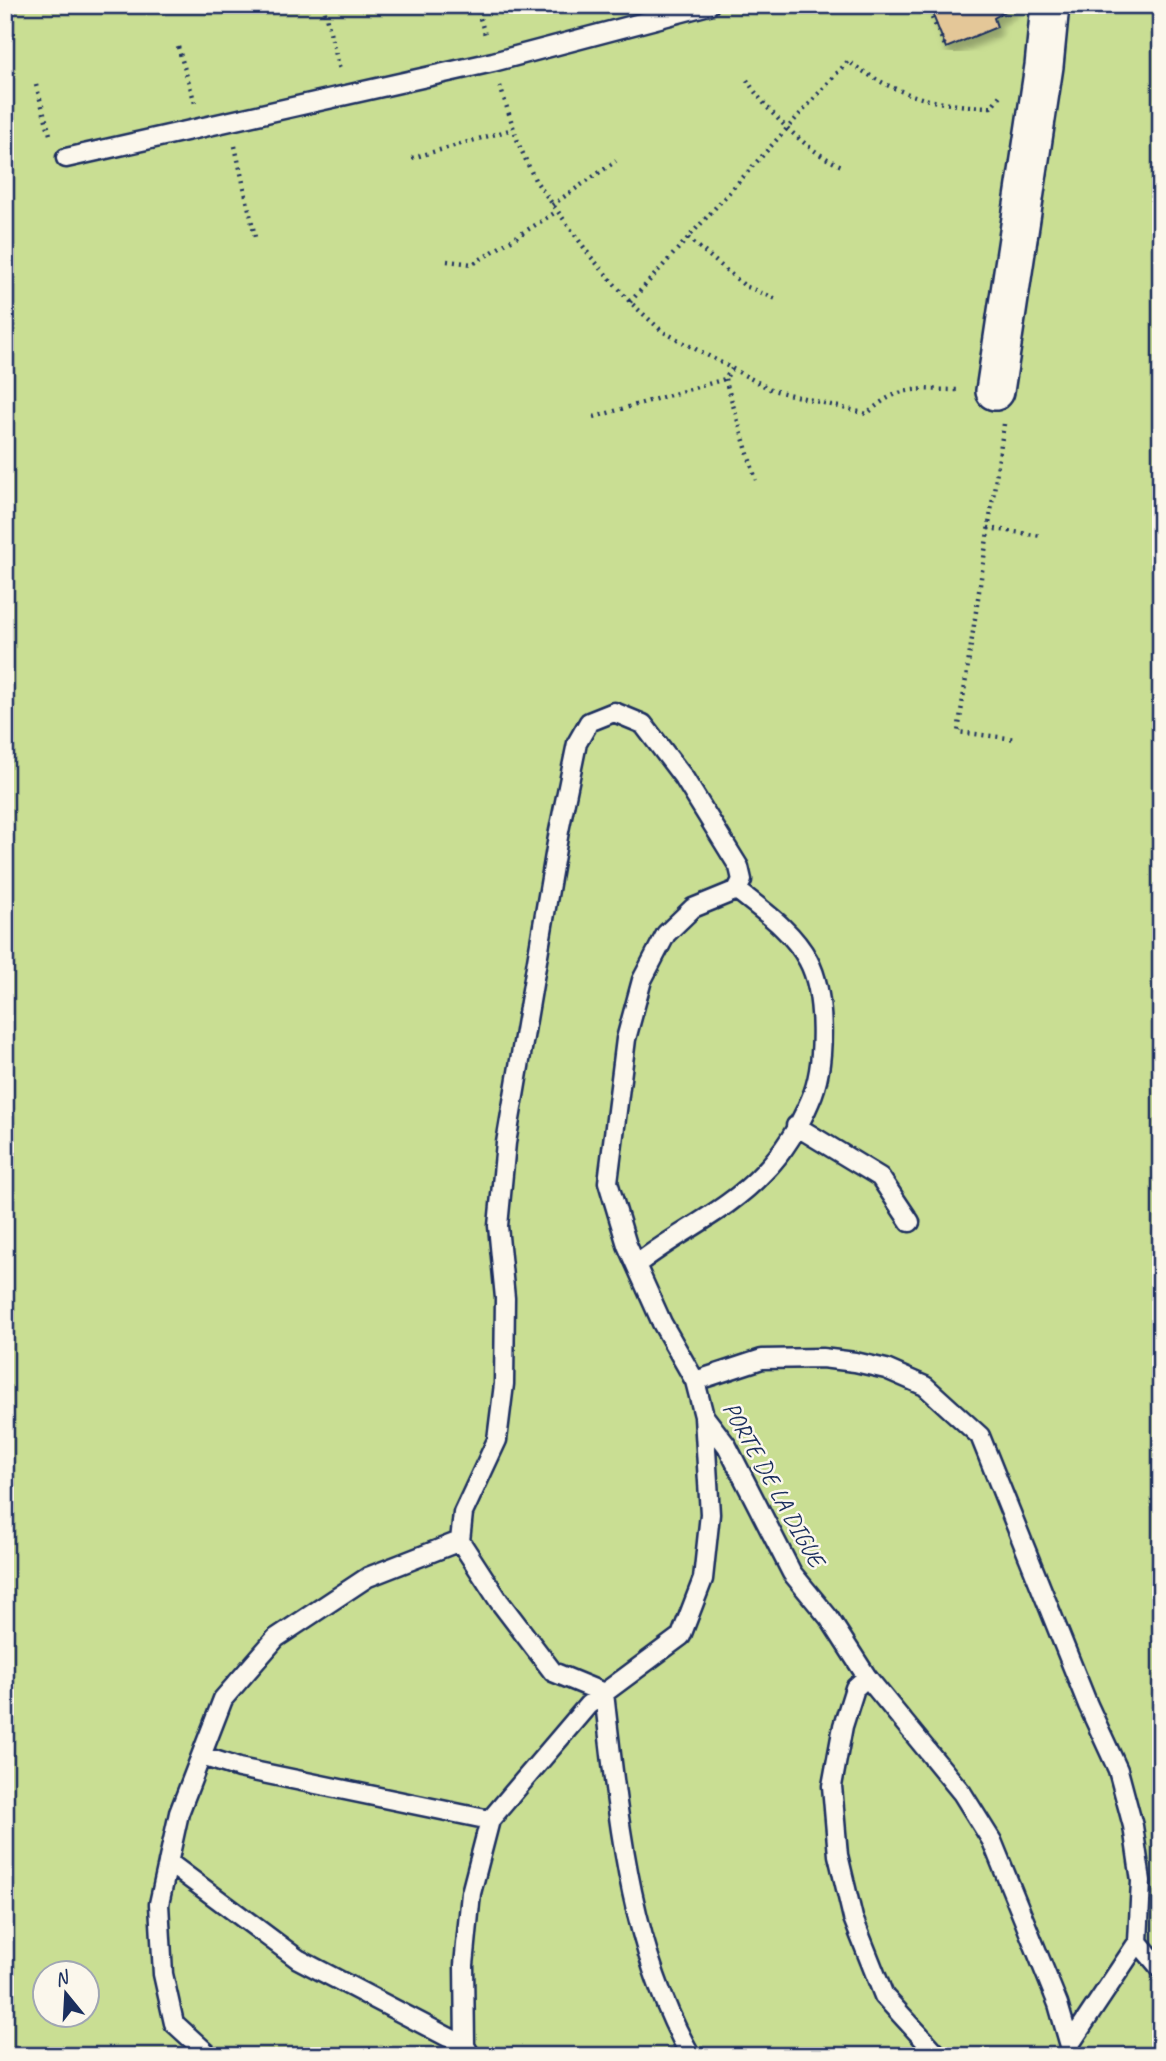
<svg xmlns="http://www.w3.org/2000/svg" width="1166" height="2061" viewBox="0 0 1166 2061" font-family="Caveat,sans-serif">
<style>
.green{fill:#c9de93;stroke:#728678;stroke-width:2;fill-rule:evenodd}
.building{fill:#e4c798;stroke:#1b2f5e;stroke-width:2;filter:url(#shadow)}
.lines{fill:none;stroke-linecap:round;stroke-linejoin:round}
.service-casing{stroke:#1b2f5e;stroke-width:23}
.minor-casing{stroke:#1b2f5e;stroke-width:42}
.path{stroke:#1b2f5e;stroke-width:4.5;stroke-dasharray:2 5;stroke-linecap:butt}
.service{stroke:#fbf7ec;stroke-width:18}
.minor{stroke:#fbf7ec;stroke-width:37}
.labels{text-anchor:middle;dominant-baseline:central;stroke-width:5;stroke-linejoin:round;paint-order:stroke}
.street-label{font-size:24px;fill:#1b2f5e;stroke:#fbf7ec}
</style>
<defs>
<filter id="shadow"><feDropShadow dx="4.5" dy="8" stdDeviation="3.5" flood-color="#0004"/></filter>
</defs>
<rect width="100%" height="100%" fill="#fbf7ec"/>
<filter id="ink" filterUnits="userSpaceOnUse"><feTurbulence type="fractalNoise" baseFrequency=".0143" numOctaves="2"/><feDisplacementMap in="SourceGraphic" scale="14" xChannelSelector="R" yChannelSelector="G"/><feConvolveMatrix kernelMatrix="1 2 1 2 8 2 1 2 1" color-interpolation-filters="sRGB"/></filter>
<g filter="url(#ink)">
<!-- green -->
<path class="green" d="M5 5H1161V2056H5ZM46 1974H88V2016H46Z"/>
<!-- building -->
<path class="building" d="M929 5H1014V6L994 18 997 27 946 48Z"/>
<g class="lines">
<!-- service casing -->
<g class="service-casing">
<path id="service" d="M66 158 493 62 709 5
M796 1126 880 1177 910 1222
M636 1265C677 1232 727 1212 764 1172 783 1153 800 1125 810 1101 826 1067 826 993 808 960 792 930 763 911 737 890
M867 1677 855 1688 843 1726 832 1786 838 1855 853 1918 884 1996 939 2056
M202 1756 239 1768 490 1820
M168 1862 298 1959 465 2046
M1138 1942 1161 1969
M1070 2044 1138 1942 1141 1881 1133 1826 1118 1770 1088 1705 980 1436 925 1386 886 1369 855 1362 822 1358 762 1359 695 1381 704 1416 727 1446 792 1573 829 1618 867 1677 962 1793 992 1841 1058 2004 1073 2056
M210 2056 174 2023 163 1974 159 1904 179 1813 223 1699 276 1638 368 1577 460 1541
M471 2056 465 2046 464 1965 471 1893 490 1820 588 1705 681 1636 703 1579 710 1514 704 1417
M691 2056C629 1947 618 1815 604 1693L553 1672 499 1601 460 1541 463 1513 497 1440 504 1384 505 1298 498 1226 506 1143 559 831 577 743 589 722 614 712 643 724 684 778 739 867 742 880 737 890 693 908 666 934 642 980 626 1039 608 1182 627 1245 662 1323 695 1381"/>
</g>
<!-- minor casing -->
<g class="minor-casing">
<path id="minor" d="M995 391 1044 66 1050 5"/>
</g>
<!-- path -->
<path class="path" d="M323 5 340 70
M476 5 486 38
M926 5 946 48
M178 47 195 103
M747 80C765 110 811 156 845 167
M36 85 51 138
M500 86 519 145 535 180 591 257 630 302 662 331 772 390 867 414C900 383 918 390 959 390
M235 146 255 237
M412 158 513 129
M552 205 616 161
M688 238 745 286 779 300
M447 261 473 264 556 212
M630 302 848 61C895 95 934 106 991 107L1001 94
M725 379 756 480
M594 417 725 379 732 369
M1004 424 958 732 1016 739
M988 528 1042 536"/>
<!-- service -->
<use href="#service" class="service"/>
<!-- minor -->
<use href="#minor" class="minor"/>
</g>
</g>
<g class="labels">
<!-- street labels -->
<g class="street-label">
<text transform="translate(774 1484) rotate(61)">PORTE DE LA DIGUE</text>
</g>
</g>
<!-- margin -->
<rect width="1166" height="2061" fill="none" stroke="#fbf7ec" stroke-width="28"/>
<rect x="14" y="14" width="1138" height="2033" fill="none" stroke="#1b2f5e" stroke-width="2.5" filter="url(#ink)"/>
<!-- north arrow -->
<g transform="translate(66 1994) rotate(342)"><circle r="33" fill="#fbf7ec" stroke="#a1a7b3" stroke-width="2"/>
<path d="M0-5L12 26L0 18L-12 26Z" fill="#1b2f5e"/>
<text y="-10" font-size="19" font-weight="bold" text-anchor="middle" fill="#1b2f5e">N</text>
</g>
</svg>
